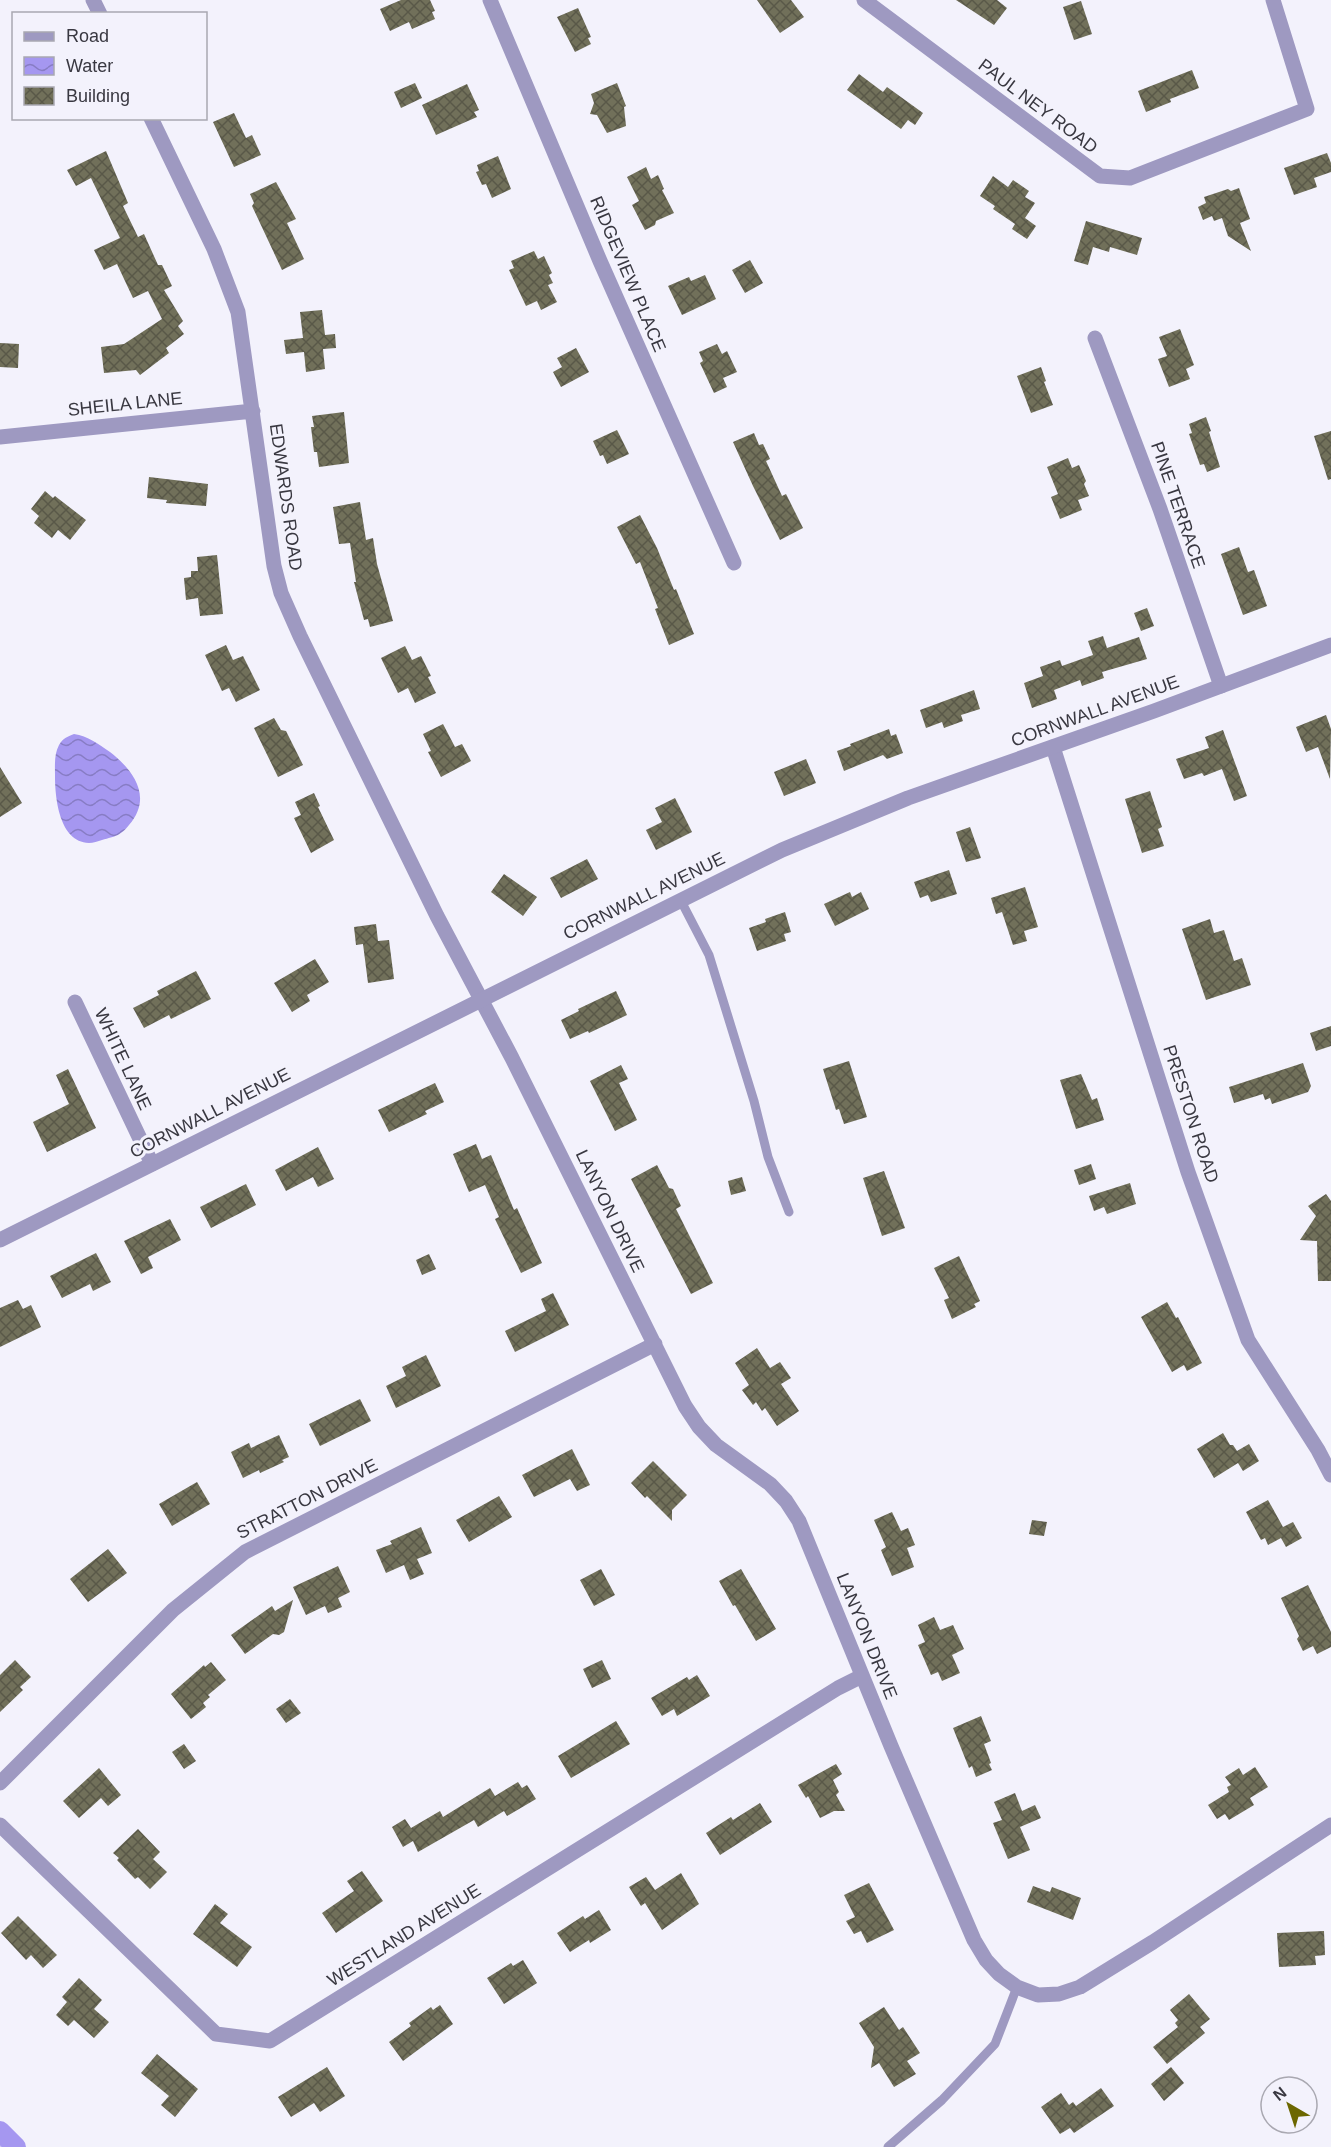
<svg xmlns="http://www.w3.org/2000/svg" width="1331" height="2147" viewBox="0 0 1331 2147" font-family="Helvetica,sans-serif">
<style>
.park{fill:url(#park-crowns)}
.water{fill:url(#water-waves)}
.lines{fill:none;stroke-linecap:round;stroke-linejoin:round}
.canal{stroke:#a597f0;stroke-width:20}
.building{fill:url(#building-cross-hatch)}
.service{stroke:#9e99c1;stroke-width:9}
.minor{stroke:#9e99c1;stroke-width:15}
.tertiary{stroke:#9e99c1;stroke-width:15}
.labels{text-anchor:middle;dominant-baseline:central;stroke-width:6;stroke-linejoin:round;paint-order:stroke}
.street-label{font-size:18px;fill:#393841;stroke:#f3f2fc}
</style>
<defs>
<pattern id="park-crowns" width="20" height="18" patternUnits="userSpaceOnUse" patternTransform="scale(1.5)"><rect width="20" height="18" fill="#ccc7f6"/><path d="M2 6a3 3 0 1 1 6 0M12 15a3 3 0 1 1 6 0" fill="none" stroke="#a7a3c9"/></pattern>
<pattern id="water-waves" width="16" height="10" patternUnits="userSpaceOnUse" patternTransform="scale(1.5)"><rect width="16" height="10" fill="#a597f0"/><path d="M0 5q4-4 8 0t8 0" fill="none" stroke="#877cc4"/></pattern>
<pattern id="building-cross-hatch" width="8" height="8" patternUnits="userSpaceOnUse" patternTransform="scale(1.5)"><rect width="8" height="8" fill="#71705a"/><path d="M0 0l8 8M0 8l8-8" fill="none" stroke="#595848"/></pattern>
</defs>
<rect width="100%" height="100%" fill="#f3f2fc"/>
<!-- park -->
<path class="park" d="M0 2124 24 2147H0Z"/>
<!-- water -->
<path class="water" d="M74 734C88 736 98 744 110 752 134 771 153 797 129 825 120 836 116 836 102 840 98 841 93 843 89 843 59 842 55 797 55 776 55 766 54 754 59 745 63 738 67 737 74 734Z"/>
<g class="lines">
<!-- canal -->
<path class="canal" d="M0 2131 16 2147"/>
</g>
<!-- building -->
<path class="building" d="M401 0H430L435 11 432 12 435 19 412 29 409 22 390 31 380 9Z
M757 0H791L804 17 780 33Z
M956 0H997L1007 8 994 25Z
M1081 1 1092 34 1074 40 1063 7Z
M578 8 591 37 588 38 591 44 575 52 557 17Z
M1192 70 1199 88 1170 99 1171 102 1146 112 1138 91Z
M859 74 883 92 887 87 923 113 915 125 908 120 901 129 847 90Z
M415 83 422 98 401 108 394 92Z
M617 83 626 106 624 107 626 126 607 133 597 115 590 114 594 103 591 94Z
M467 84 479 110 474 112 477 117 436 135 422 105Z
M234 113 246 138 252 135 261 155 234 167 213 122Z
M106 151 128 203 123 206 138 237 144 234 158 265H162L172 286 164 290 183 321 178 326 184 334 166 348 169 353 140 375 136 370 104 373 101 347 124 344 162 319 148 291 133 298 117 264 104 270 94 250 120 238 91 178 76 186 67 170Z
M1327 153 1331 163V172L1314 178 1317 187 1294 195 1284 168Z
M498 156 511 189 492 198 486 184 482 185 476 172 479 171 477 165Z
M646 167 651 179 658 175 664 189 662 190 674 213 656 221 655 225 645 230 632 205 639 201 627 177Z
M993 176 1008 187 1013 180 1029 191 1025 197 1035 203 1025 218 1036 226 1027 239 1012 229 1015 224 993 209 995 206 980 196Z
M276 182 296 219 287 223 304 259 282 270 252 206 254 203 250 194Z
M1239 188 1250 219 1240 223 1251 251 1228 236 1222 218 1214 221 1212 216 1203 220 1198 207 1206 203 1204 197 1228 189 1231 191Z
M1086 221 1142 238 1137 255 1110 247 1109 252 1093 247 1088 265 1074 261Z
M534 251 538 259 544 256 552 273 549 275 553 283 548 285 557 302 541 310 537 301 526 306 509 270 514 268 511 261Z
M750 260 763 283 745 293 732 270Z
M705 275 716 299 682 315 668 286 689 277 691 281Z
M322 310 325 335 335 334 336 348 323 349 325 369 306 372 304 352 286 354 284 340 303 338 300 312Z
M1180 329 1194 365 1186 369 1190 379 1169 387 1158 359 1167 356 1159 337Z
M0 343 19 344 18 368 0 367Z
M717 344 722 354 727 351 737 372 723 378 727 387 714 393 700 363 703 361 699 352Z
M576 348 589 372 561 387 553 372 562 367 557 358Z
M1041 367 1046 381 1044 382 1053 405 1031 413 1017 376Z
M344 412 349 463 319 467 317 452H314L311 427H314L312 416Z
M1206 417 1211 431 1209 432 1220 467 1207 472 1204 464 1200 465 1189 434 1192 433 1189 424Z
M617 430 629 454 607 464 603 455 600 456 593 441Z
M1331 431V479L1328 480 1314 436Z
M754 433 759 445 763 444 770 459 766 461 782 496 786 494 803 528 780 540 753 486 733 442Z
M1068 458 1072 468 1079 465 1086 481 1084 484 1089 496 1078 500 1082 510 1060 519 1051 497 1058 494 1047 467Z
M149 477 208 484 206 506 166 503 167 500 147 498Z
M45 491 53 498 55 496 86 520 70 540 58 530 52 538 34 523 39 516 31 509Z
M360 502 366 540 373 538 377 564 393 621 370 627 368 619 364 620 354 582H356L350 543 339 544 333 507Z
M640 515 657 548 674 590 676 589 694 634 669 645 655 609 658 608 640 562 636 564 617 527Z
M1239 547 1248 572 1254 570 1267 606 1243 615 1221 554Z
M217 555 223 614 200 616 198 598 186 600 184 578 191 577V571H198L197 557Z
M1147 608 1154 626 1141 631 1134 613Z
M1103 636 1107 648 1139 637 1147 659 1102 672 1104 678 1082 686 1080 680 1054 690 1057 699 1032 708 1024 683 1043 676 1040 667 1060 660 1062 666 1093 655 1088 641Z
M226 645 233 660 243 656 260 690 236 702 229 688 222 691 205 655Z
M405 646 412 660 421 656 431 676 428 677 436 693 415 703 408 688 398 693 381 658Z
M974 690 980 709 961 715 963 721 944 728 942 722 926 728 920 710Z
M1326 715 1331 729 1330 779 1318 747 1306 752 1296 727Z
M274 718 281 730 286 731 303 765 278 777 254 728Z
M443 724 455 747 462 744 471 761 441 777 428 752 431 751 423 734Z
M889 729 891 736 896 734 903 753 887 759 883 755 844 771 837 751 851 746 850 744Z
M1223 730 1247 796 1234 801 1222 769 1204 776 1202 773 1184 779 1176 759 1209 748 1205 737Z
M806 759 816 783 784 796 774 772Z
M0 767 22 803 0 817Z
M1150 791 1162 827 1158 829 1164 846 1142 853 1125 799Z
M314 793 320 806 318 807 334 840 311 853 294 818 301 815 295 802Z
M675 798 692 832 656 850 646 830 662 822 655 808Z
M970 827 981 858 966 862 956 832Z
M587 859 598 879 561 898 550 878Z
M949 870 957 894 931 902 928 895 920 898 914 882Z
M504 874 537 897 523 916 491 892Z
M1025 887 1038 927 1024 931 1027 941 1013 945 1002 912 996 914 991 898Z
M850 892 852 897 861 892 869 909 835 926 824 904Z
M785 912 791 932 784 934 786 941 757 951 749 928 766 922 765 919Z
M1210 919 1214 933 1224 930 1234 961 1242 958 1251 985 1206 1000 1182 929Z
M376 924 378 941 389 940 394 979 368 983 363 944 356 945 354 927Z
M315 959 329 982 307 995 310 1001 292 1012 274 983Z
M196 971 211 999 171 1019 169 1015 144 1028 133 1008 159 995 157 991Z
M616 991 627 1015 589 1033 588 1031 570 1039 561 1020 579 1011 578 1009Z
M1331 1026V1046L1316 1051 1310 1033Z
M849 1061 867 1117 844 1124 839 1109 836 1110 823 1069Z
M1303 1063 1311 1086 1308 1092 1272 1104 1270 1098 1265 1100 1263 1094 1234 1103 1229 1087Z
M621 1065 628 1079 619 1083 637 1120 615 1131 590 1081Z
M68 1069 96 1128 47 1152 33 1122 69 1104 56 1075Z
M1081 1074 1092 1100 1097 1098 1104 1120 1076 1129 1060 1080Z
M435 1083 444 1102 425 1111 427 1114 389 1132 378 1110Z
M476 1144 482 1159 491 1155 514 1210 517 1208 542 1263 521 1273 495 1219 499 1217 485 1185 469 1192 453 1154Z
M318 1147 334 1179 318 1187 313 1177 286 1191 275 1170Z
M1091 1164 1096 1179 1079 1185 1074 1170Z
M657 1165 669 1188 673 1189 681 1206 676 1209 713 1283 691 1294 631 1179Z
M884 1171 905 1228 882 1236 863 1178Z
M742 1177 746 1191 731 1195 728 1181Z
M1130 1183 1136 1204 1107 1214 1104 1207 1094 1211 1089 1196Z
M246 1184 256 1205 211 1228 200 1207Z
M1326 1194 1331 1201V1281H1318L1317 1241 1300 1240 1316 1216 1308 1206Z
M170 1219 181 1240 148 1257 153 1268 141 1274 124 1241Z
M96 1253 111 1282 93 1291 90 1284 62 1298 50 1276Z
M429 1254 436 1269 422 1275 416 1260Z
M959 1256 980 1301 974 1304 976 1307 952 1319 944 1300 949 1298 934 1268Z
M553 1293 569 1325 515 1352 505 1331 546 1311 541 1299Z
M18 1300 23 1309 31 1305 41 1327 0 1347V1308Z
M1167 1302 1176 1318 1178 1317 1202 1363 1187 1371 1184 1365 1172 1372 1141 1317Z
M757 1348 770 1368 780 1362 791 1378 781 1384 799 1411 777 1426 765 1408 762 1411 756 1402 753 1405 742 1390 749 1385 735 1363Z
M426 1355 441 1386 396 1408 386 1386 406 1376 402 1367Z
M360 1399 371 1421 320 1446 309 1424Z
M1223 1433 1230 1445H1233L1237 1451 1249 1444 1259 1461 1243 1471 1238 1463 1214 1478 1197 1449Z
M279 1435 289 1457 282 1460 284 1462 260 1473 259 1470 243 1478 231 1452 249 1443 251 1448Z
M572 1449 590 1485 577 1491 570 1479 534 1497 522 1475Z
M653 1461 687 1495 672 1510V1521L647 1496 645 1498 631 1483Z
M197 1482 210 1504 172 1526 159 1504Z
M499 1496 512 1517 469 1542 456 1520Z
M1268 1500 1283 1527 1293 1522 1302 1538 1286 1547 1281 1538 1268 1545 1265 1538 1261 1540 1246 1512Z
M892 1512 901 1531 908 1528 915 1545 907 1548 914 1567 892 1576 881 1550 886 1547 874 1520Z
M1032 1520 1047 1522 1044 1536 1029 1534Z
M421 1527 432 1553 417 1559 424 1574 410 1580 404 1565 386 1573 376 1550 392 1544 390 1541Z
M108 1549 127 1573 88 1602 70 1579Z
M338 1566 350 1592 338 1598 342 1607 328 1613 325 1606 306 1615 293 1587Z
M601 1569 615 1595 594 1606 580 1580Z
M741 1569 776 1629 756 1641 735 1605 733 1606 719 1581Z
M1308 1585 1331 1632V1647L1317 1654 1313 1646 1303 1651 1297 1639 1299 1636 1281 1598Z
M293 1600 284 1632 279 1635 273 1634 245 1654 231 1635 272 1606 275 1611Z
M934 1617 940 1630 953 1625 964 1649 952 1655 960 1673 942 1681 938 1672 931 1675 918 1645 925 1642 918 1625Z
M15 1660 31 1677 20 1687 23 1690 0 1712V1675Z
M602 1660 611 1679 592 1688 583 1669Z
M211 1662 226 1680 208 1695 210 1697 203 1703 206 1707 191 1719 171 1694 204 1665 205 1667Z
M697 1675 710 1696 677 1716 674 1709 662 1716 651 1698 687 1677 689 1680Z
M290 1699 301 1713 286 1723 276 1709Z
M981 1716 991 1741 984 1744 991 1763 989 1764 992 1770 976 1777 972 1766 969 1768 953 1728Z
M616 1721 630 1744 571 1778 558 1756Z
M184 1744 196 1761 184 1769 172 1752Z
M836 1764 842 1774 833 1780 839 1792 836 1795 845 1811H834L820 1818 808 1796 806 1798 798 1785Z
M1255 1767 1268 1787 1250 1798 1254 1805 1229 1820 1225 1814 1217 1819 1208 1805 1229 1792 1227 1787 1231 1785 1225 1777 1239 1768 1243 1775Z
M99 1768 121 1795 108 1806 101 1798 79 1818 63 1801Z
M518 1782 522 1788 527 1785 536 1799 507 1816 504 1811 478 1827 474 1820 418 1852 413 1841 403 1847 392 1827 405 1819 411 1828 440 1811 443 1817 490 1788 495 1796Z
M1015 1793 1022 1811 1035 1805 1041 1818 1020 1827 1030 1850 1008 1859 993 1823 1002 1820 994 1802Z
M760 1803 772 1822 720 1855 706 1833 731 1817 733 1820Z
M138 1829 160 1852 153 1859 167 1872 150 1889 138 1877 135 1879 117 1860 119 1858 113 1853Z
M362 1871 383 1901 336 1933 322 1913 354 1891 347 1881Z
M681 1873 699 1904 662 1930 645 1903 641 1906 629 1887 646 1877 655 1890Z
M869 1883 894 1930 867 1943 861 1931 854 1934 846 1921 855 1917 844 1895Z
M1033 1886 1050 1892 1052 1887 1081 1898 1073 1920 1027 1902Z
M215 1904 228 1914 220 1923 252 1947 237 1967 193 1934Z
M599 1910 611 1930 590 1943 589 1940 570 1952 557 1933 583 1916 585 1919Z
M18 1916 57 1955 43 1968 31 1955 26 1960 1 1933Z
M1324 1931 1325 1955 1315 1956 1316 1965 1279 1967 1277 1933Z
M523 1960 537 1983 504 2004 487 1978 511 1963 513 1966Z
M79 1978 102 2000 94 2009 109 2022 94 2038 74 2020 68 2026 56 2015 67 2002 62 1997Z
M1189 1994 1210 2019 1200 2027 1205 2033 1167 2064 1153 2047 1178 2027 1175 2023 1178 2020 1170 2010Z
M440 2005 453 2024 403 2061 389 2042 411 2026 409 2023 431 2007 433 2010Z
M884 2007 899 2030 903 2027 920 2053 907 2061 916 2074 894 2087 879 2063 871 2068 874 2047 859 2023Z
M157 2054 198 2089 175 2117 161 2105 169 2096 141 2073Z
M327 2067 345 2096 320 2112 314 2103 291 2117 278 2097Z
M1171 2067 1184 2083 1164 2101 1151 2084Z
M1101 2088 1114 2106 1074 2133 1070 2128 1060 2134 1041 2107 1061 2093 1069 2105 1073 2102 1076 2106Z"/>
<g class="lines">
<!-- service -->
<path class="service" d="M680 899 709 955 754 1101 768 1157 789 1212
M888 2147 942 2100 995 2044 1017 1987"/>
<!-- minor -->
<path class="minor" d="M93 0 100 14
M490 0 600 261 734 563
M864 0 1100 176 1130 178 1307 109 1273 0
M151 118 214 249 238 312 274 566 281 593 300 636 437 916 512 1058 685 1406 699 1427 716 1445 770 1484 786 1501 799 1521 891 1746 974 1940 986 1960 999 1974 1017 1987 1038 1995 1059 1994 1080 1987 1153 1942 1331 1825
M1095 338 1160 509 1221 686
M0 437 253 411
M1053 747 1188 1172 1248 1340 1318 1450 1331 1475
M75 1002 152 1164
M0 1783 173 1610 245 1552 655 1344
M0 1825 216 2034 270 2041 838 1688 862 1676"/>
<!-- tertiary -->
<path class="tertiary" d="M0 1240 782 850 908 798 1154 711 1331 645"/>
</g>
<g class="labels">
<!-- street labels -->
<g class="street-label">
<text transform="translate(1038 106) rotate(37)">PAUL NEY ROAD</text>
<text transform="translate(628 274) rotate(67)">RIDGEVIEW PLACE</text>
<text transform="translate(125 404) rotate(-6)">SHEILA LANE</text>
<text transform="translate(286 497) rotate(82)">EDWARDS ROAD</text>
<text transform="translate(1178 505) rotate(71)">PINE TERRACE</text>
<text transform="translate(1095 711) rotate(-20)">CORNWALL AVENUE</text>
<text transform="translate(644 896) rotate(-26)">CORNWALL AVENUE</text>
<text transform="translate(123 1059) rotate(65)">WHITE LANE</text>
<text transform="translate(210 1113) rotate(-27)">CORNWALL AVENUE</text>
<text transform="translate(1191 1114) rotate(72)">PRESTON ROAD</text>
<text transform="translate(610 1211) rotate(64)">LANYON DRIVE</text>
<text transform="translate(307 1499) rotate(-27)">STRATTON DRIVE</text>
<text transform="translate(867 1636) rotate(68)">LANYON DRIVE</text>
<text transform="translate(404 1935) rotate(-32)">WESTLAND AVENUE</text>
</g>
</g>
<!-- legend -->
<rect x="12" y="12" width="195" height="108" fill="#f3f2fc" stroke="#a9a8b1" stroke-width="1.5"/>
<rect x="24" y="32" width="30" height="9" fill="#9e99c1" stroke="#a9a8b1" stroke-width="1.5"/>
<text x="66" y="42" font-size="18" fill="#393841">Road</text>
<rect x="24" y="57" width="30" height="18" fill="url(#water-waves)" stroke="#a9a8b1" stroke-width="1.5"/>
<text x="66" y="72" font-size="18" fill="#393841">Water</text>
<rect x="24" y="87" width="30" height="18" fill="url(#building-cross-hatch)" stroke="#a9a8b1" stroke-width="1.5"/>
<text x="66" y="102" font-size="18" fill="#393841">Building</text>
<!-- north arrow -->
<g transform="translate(1289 2105) rotate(321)"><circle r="28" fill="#f3f2fc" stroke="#a9a8b1" stroke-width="1.5"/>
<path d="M0-4.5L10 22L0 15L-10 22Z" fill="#6c6700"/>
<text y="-9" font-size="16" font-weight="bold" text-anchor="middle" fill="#393841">N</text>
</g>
</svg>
